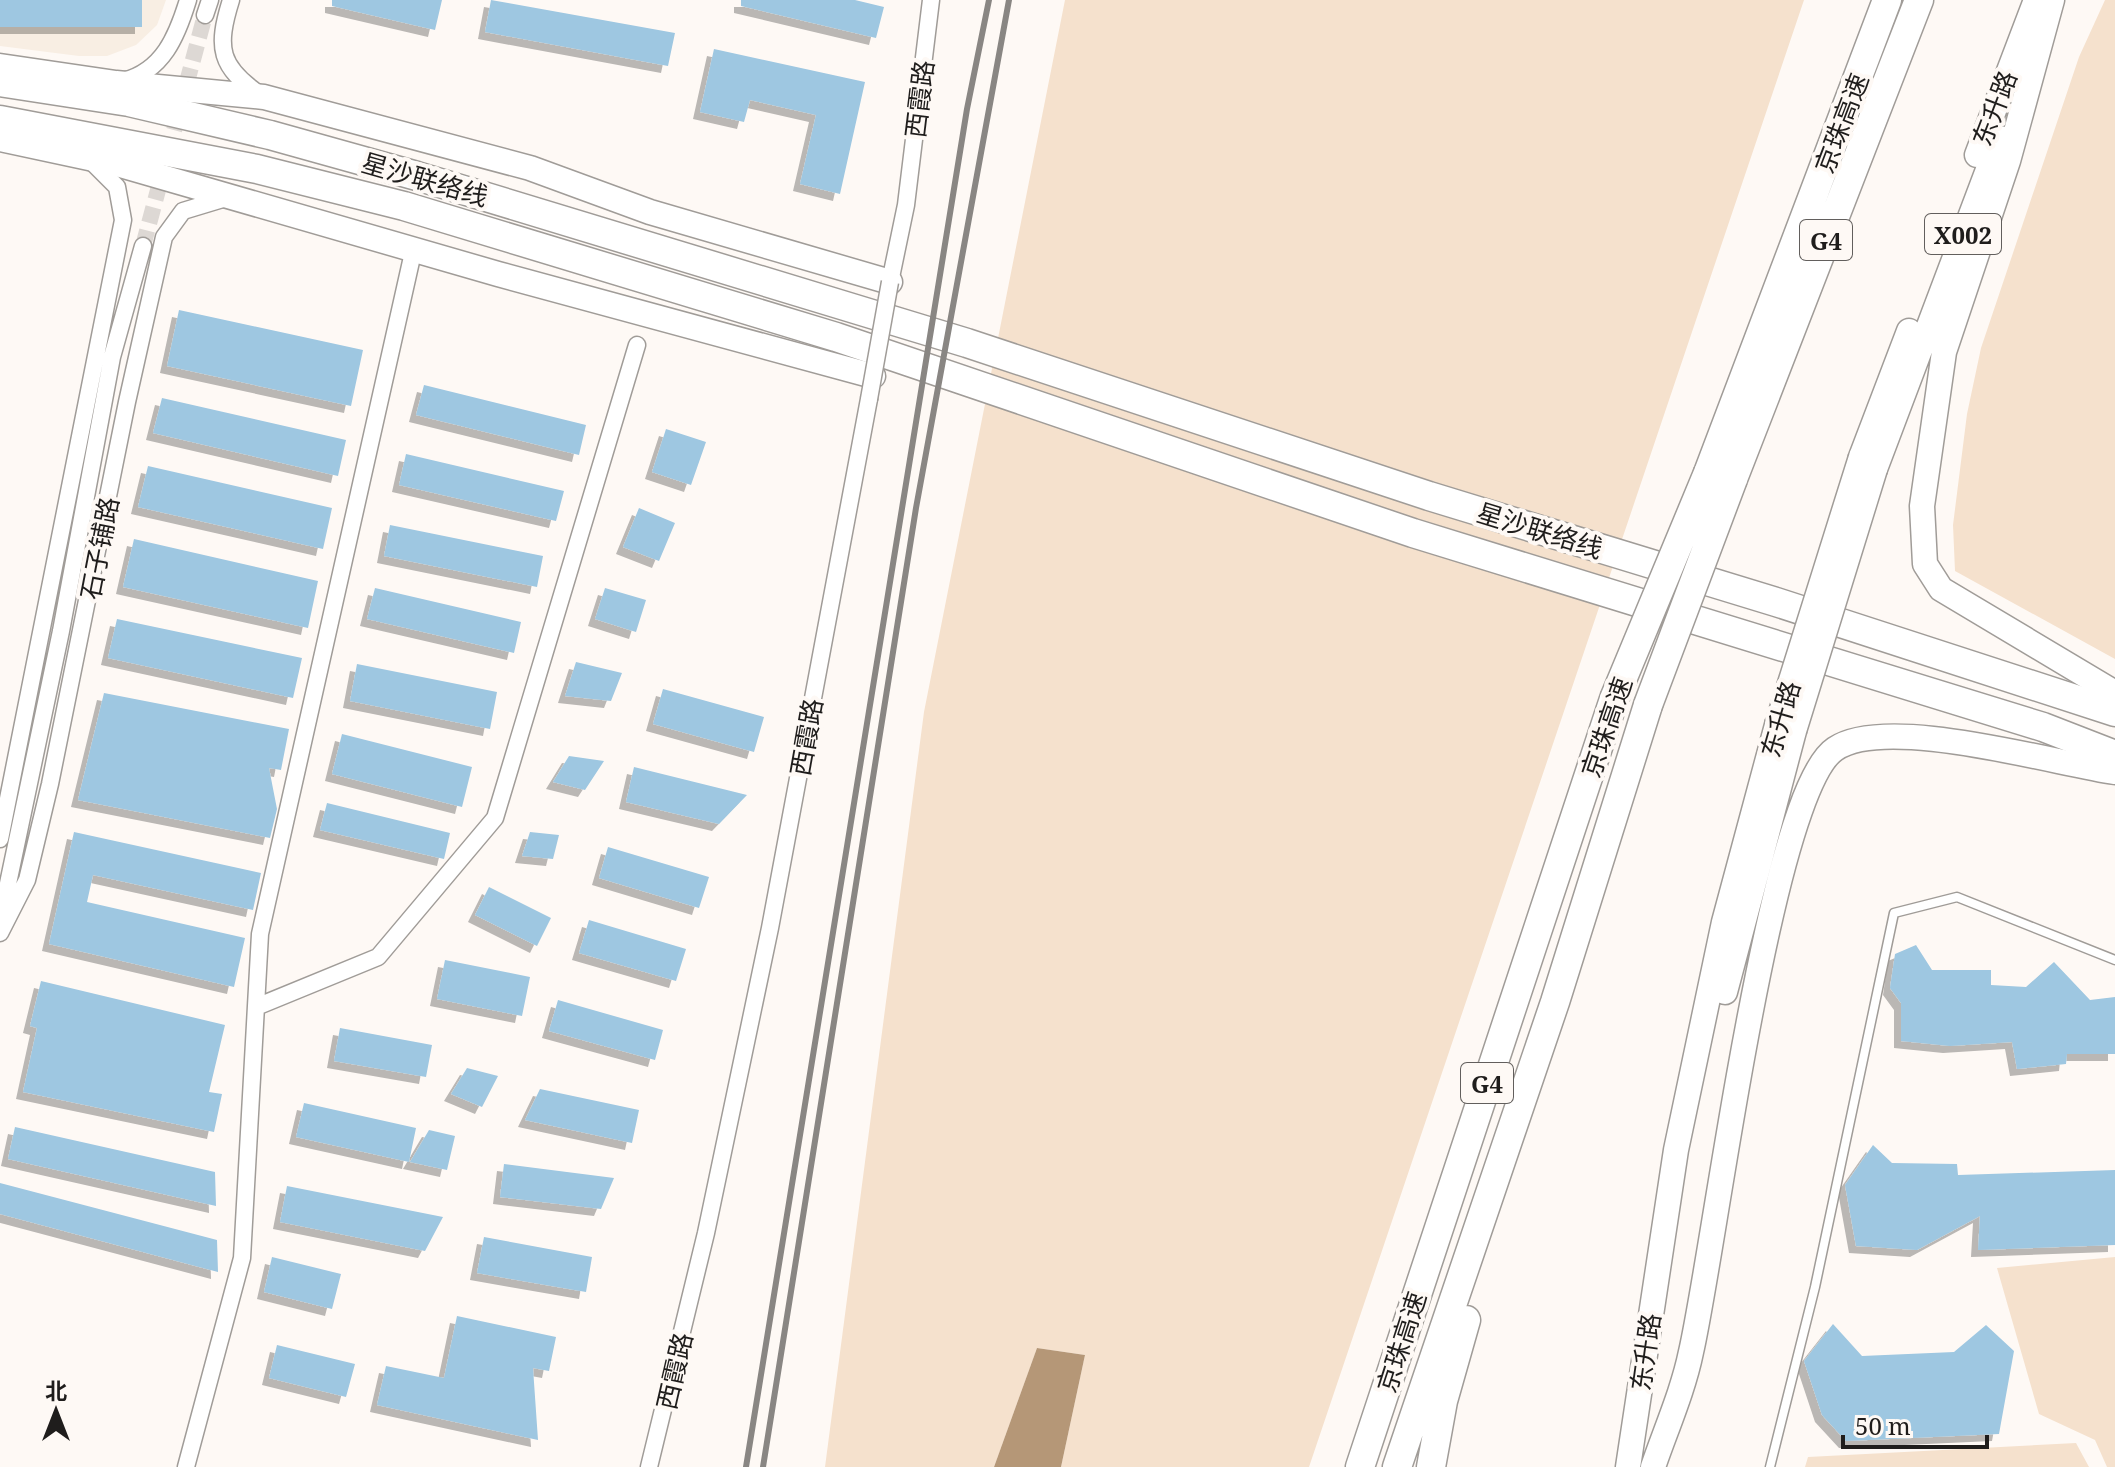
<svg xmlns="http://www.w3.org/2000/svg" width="2115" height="1467" viewBox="0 0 2115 1467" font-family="'Noto Serif','Noto Sans SC',serif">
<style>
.built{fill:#f8eee3}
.green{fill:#f5e1cd}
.water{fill:#b59777}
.building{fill:#9ec7e1;filter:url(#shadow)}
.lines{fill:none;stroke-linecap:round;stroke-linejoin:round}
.street-tunnel{stroke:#ddd8d4;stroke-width:16;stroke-dasharray:16 8;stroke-linecap:butt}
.lane-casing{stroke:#a09c98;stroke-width:11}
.street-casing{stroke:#a09c98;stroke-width:19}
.primary-casing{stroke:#a09c98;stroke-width:27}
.highway-casing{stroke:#a09c98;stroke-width:31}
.lane{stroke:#fff;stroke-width:8}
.street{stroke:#fff;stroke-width:16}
.primary{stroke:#fff;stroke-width:24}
.highway{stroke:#fff;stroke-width:28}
.rail{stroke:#898683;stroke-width:6}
.street-bridge-casing{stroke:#a09c98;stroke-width:19;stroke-linecap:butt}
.primary-bridge-casing{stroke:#a09c98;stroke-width:27;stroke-linecap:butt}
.highway-bridge-casing{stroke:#a09c98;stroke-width:31;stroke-linecap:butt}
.street-bridge{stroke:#fff;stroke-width:16}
.primary-bridge{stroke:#fff;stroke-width:24}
.highway-bridge{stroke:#fff;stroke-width:28}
.labels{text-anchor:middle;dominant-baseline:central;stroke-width:8;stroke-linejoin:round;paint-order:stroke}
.shield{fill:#fef9f5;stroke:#625f5d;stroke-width:2}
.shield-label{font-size:24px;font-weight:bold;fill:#1f1d1c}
.street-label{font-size:26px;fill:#1f1d1c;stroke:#fef9f5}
</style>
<defs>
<filter id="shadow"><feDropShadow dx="-7" dy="7" stdDeviation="0" flood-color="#0004"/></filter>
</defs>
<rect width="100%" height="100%" fill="#fef9f5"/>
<!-- built -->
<path class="built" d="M0 0H166L157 25 136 45 107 56H79L0 46Z"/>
<!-- green -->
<path class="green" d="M1065 0H1804L1309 1467H1061L1085 1355 1037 1348 994 1467H825L924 712Z
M2105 0H2115V659L1955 571 1953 525 1967 414 1981 348 2079 57Z
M2115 1257V1467H2107L2095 1440 2039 1414 1997 1268Z
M2076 1443 2089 1467H1805L1808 1457Z"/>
<!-- water -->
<path class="water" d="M1037 1348 1085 1355 1061 1467H994Z"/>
<!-- building -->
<path class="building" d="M0 0H142V27H0Z
M332 0H442L435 30 332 6Z
M491 0 675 33 668 66 485 32Z
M741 0H855L884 7 876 38 741 6Z
M714 49 865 82 840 194 800 184 816 115 750 100 744 122 700 112Z
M179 310 363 350 351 406 167 366Z
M424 385 586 425 579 455 416 415Z
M162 398 346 440 338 476 153 433Z
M666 429 706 442 691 485 652 472Z
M406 454 564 491 556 521 399 485Z
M148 466 332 508 323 549 138 507Z
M639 508 675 523 659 561 623 547Z
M390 525 543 556 537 587 384 556Z
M134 539 318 581 308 628 123 587Z
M375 588 521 622 514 653 367 619Z
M605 588 646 600 636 632 595 619Z
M117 619 302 658 293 698 108 658Z
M576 662 622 673 611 701 565 696Z
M357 664 497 692 490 729 350 701Z
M663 689 764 717 754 752 653 724Z
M104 693 289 729 281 770 269 768 277 809 270 838 78 800Z
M342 734 472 767 462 807 332 774Z
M569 756 604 761 585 790 553 782Z
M634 767 747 795 719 824 626 802Z
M327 803 450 833 444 859 320 830Z
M74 832 261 873 253 910 93 875 87 902 245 938 234 987 49 944Z
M530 832 559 835 553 859 522 856Z
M608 847 709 877 699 908 599 878Z
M489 887 551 918 537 946 475 915Z
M589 920 686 949 676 981 579 953Z
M1916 945 1932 970H1991V985L2026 987 2054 962 2090 1000 2115 997V1054H2067L2066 1064 2017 1069 2012 1042 1950 1046 1901 1041V1003L1890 988 1895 954Z
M445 960 530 977 522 1016 437 999Z
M41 981 225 1025 209 1092 222 1094 214 1132 23 1092 37 1028 30 1026Z
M558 1000 663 1030 655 1060 549 1031Z
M340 1028 432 1045 426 1077 334 1061Z
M467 1068 498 1076 482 1107 451 1094Z
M540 1089 639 1110 632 1143 525 1120Z
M304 1103 416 1128 409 1162 296 1137Z
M15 1127 215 1172 216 1206 8 1159Z
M429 1130 455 1136 447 1170 410 1162Z
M1873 1145 1892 1163 1957 1164 1958 1175 2115 1170V1245L1978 1250 1980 1216 1917 1250 1856 1246 1845 1185Z
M504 1164 614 1178 601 1209 500 1197Z
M0 1183 217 1240 218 1272 0 1214Z
M287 1186 443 1217 425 1251 280 1222Z
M484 1237 592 1257 586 1292 477 1273Z
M272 1257 341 1274 332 1309 264 1292Z
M457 1316 556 1337 549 1371 533 1368 538 1440 377 1405 386 1366 444 1378Z
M1833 1324 1862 1356 1954 1352 1986 1325 2014 1351 1999 1434 1846 1441 1822 1415 1804 1361Z
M277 1345 355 1364 346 1397 269 1378Z"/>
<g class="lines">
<!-- street-tunnel -->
<path class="street-tunnel" d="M143 246 205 15"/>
<!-- lane casing -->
<g class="lane-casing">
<path id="lane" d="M1770 1467 1815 1287 1894 913 1957 897 2115 960"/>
</g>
<!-- street casing -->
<g class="street-casing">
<path id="street" d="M231 0C216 48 219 67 262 96
M205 15 210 0
M123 81C163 71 177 36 188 0
M890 282 906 205 931 0
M0 839 123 220 117 187 91 161
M1 917 61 631 112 357 143 246
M0 933 27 880 50 784 127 402 164 237 183 211 226 198
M256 1007 378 957 495 818 637 345
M186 1467 242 1258 260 934 414 248
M649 1467 706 1233 770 928 869 399"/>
</g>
<!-- primary casing -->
<g class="primary-casing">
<path id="primary" d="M2052 0 2008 161 1944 352 1922 506 1925 564 1941 589 2115 693
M0 66 116 83 264 97 530 168 650 212 890 282
M0 139 117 164 498 274 873 376
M1977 155 2036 0
M1861 457 1909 331
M1875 469 2000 138
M1725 992 1794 731
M1628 1467 1676 1150 1724 922 1777 725
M1653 1467C1666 1429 1683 1391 1691 1352 1714 1254 1770 792 1835 749 1886 714 2053 763 2115 772"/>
</g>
<!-- highway casing -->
<g class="highway-casing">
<path id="highway" d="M0 82 129 102 270 135 417 176 967 343 1429 496 1776 602 2115 712
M0 120 257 169 404 206 836 337 1413 533 2043 727 2115 755
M1708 473 1887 0
M1733 479 1919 0
M1360 1467 1614 699
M1397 1467 1555 1002 1648 705
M1431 1467 1443 1401 1466 1320"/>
</g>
<!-- lane -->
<use href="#lane" class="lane"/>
<!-- street -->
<use href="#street" class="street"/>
<!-- primary -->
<use href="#primary" class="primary"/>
<!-- highway -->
<use href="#highway" class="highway"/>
<!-- rail -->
<path class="rail" d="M746 1467 967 109 989 0
M763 1467 916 508 1009 0"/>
<!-- street-bridge casing -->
<g class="street-bridge-casing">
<path id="street-bridge" d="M869 399 890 282"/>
</g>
<!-- primary-bridge casing -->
<g class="primary-bridge-casing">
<path id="primary-bridge" d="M1777 725 1861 457
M1794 731 1875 469"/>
</g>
<!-- highway-bridge casing -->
<g class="highway-bridge-casing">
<path id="highway-bridge" d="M1614 699 1708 473
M1648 705 1733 479"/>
</g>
<!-- street-bridge -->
<use href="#street-bridge" class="street-bridge"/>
<!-- primary-bridge -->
<use href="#primary-bridge" class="primary-bridge"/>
<!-- highway-bridge -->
<use href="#highway-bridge" class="highway-bridge"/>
</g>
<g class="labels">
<!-- shield labels -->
<g class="shield">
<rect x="1925" y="214" width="76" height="40" rx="6"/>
<rect x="1800" y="220" width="52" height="40" rx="6"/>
<rect x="1461" y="1063" width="52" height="40" rx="6"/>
</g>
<g class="shield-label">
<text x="1963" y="234">X002</text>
<text x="1826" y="240">G4</text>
<text x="1487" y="1083">G4</text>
</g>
<!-- street labels -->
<g class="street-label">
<text transform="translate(919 99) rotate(-83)">西霞路</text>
<text transform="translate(1994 108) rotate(-69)">东升路</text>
<text transform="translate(1841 123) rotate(-69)">京珠高速</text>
<text transform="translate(425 179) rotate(16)">星沙联络线</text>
<text transform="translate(1540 530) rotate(17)">星沙联络线</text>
<text transform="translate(99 548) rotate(-79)">石子铺路</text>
<text transform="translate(1780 719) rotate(-74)">东升路</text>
<text transform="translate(1606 727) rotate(-71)">京珠高速</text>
<text transform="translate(806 737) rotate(-80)">西霞路</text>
<text transform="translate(1401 1342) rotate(-72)">京珠高速</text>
<text transform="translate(1645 1352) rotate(-82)">东升路</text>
<text transform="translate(674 1371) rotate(-77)">西霞路</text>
</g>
</g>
<!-- north arrow -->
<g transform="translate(56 1411)" stroke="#fef9f5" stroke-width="6" paint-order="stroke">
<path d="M0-6L14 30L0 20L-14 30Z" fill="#1f1d1c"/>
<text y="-12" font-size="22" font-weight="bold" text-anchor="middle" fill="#1f1d1c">北</text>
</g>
<!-- scale -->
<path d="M1843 1435v12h144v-12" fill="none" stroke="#1f1d1c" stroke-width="4"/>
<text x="1855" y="1435" font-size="24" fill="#1f1d1c" stroke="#fef9f5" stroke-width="6" paint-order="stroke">50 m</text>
</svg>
